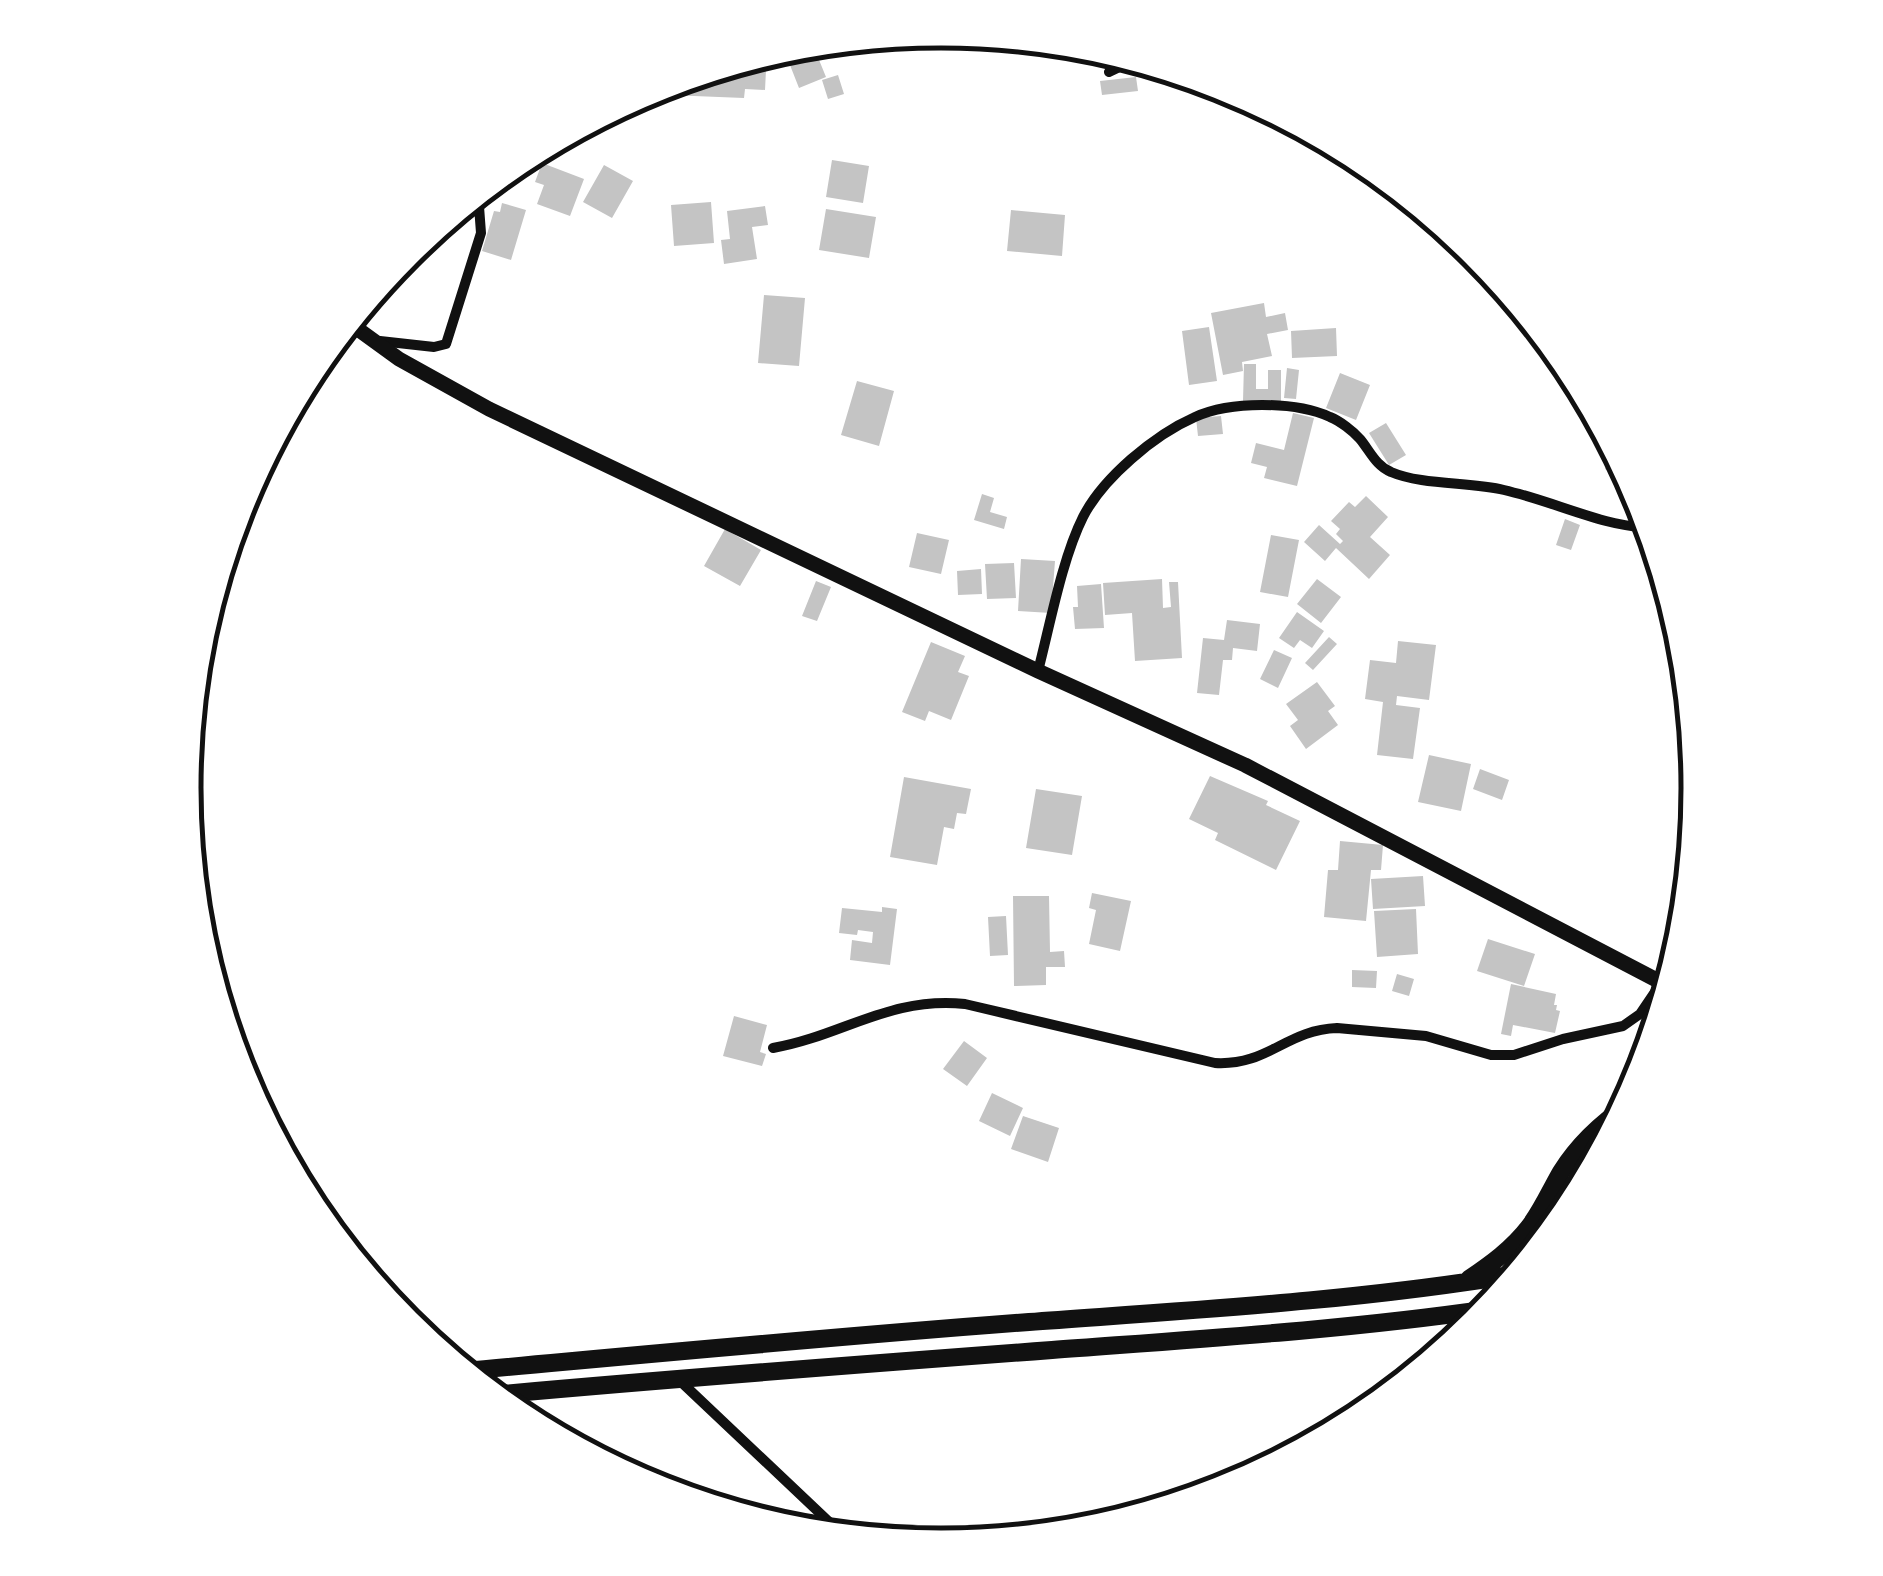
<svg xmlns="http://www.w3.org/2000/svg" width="1883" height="1576" viewBox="0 0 1883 1576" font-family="'IBM Plex Sans',sans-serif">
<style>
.building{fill:#c4c4c4}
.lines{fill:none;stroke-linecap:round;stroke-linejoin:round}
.minor{stroke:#111;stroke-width:10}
.secondary{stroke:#111;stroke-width:15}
.trunk{stroke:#111;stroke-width:18}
.rim{fill:none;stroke:#111;stroke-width:5}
</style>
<rect width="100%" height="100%" fill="#fff"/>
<!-- building -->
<path class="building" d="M815 50 826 77 799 88 788 60Z
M756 56 755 70H766L765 90 745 89 744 98 669 95 670 82Z
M838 75 844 94 828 99 822 80Z
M1136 77 1138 91 1102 95 1100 81Z
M832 160 869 166 863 203 826 197Z
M542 163 584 179 570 216 537 204 544 185 535 182Z
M604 165 633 181 612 218 583 202Z
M711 202 714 243 674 246 671 205Z
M502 203 526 210 511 260 482 251 494 211 500 212Z
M765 206 768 225 752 227 757 259 724 264 721 240 730 239 727 211Z
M826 209 876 217 869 258 819 250Z
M1011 210 1065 215 1062 256 1007 251Z
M1450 230 1482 257 1476 264 1445 235Z
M764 295 805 298 799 366 758 363Z
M1264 303 1266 317 1285 313 1288 330 1267 334 1272 356 1242 362 1243 371 1223 375 1211 313Z
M1209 327 1217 381 1189 385 1182 331Z
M1336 328 1337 356 1292 358 1291 331Z
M1244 364H1256V389H1268V370H1281V402L1243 401Z
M1287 368 1299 370 1296 399 1284 398Z
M1340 373 1370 385 1356 420 1326 408Z
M857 381 894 391 879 446 841 435Z
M1293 413 1314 418 1297 486 1264 478 1267 467 1251 463 1256 443 1284 450Z
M1221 416 1223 434 1198 436 1196 418Z
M1386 423 1406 455 1389 465 1369 433Z
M1616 449 1620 458 1635 486 1605 469Z
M982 494 994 498 990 512 1007 517 1004 529 974 520Z
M1366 496 1388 517 1370 537 1390 555 1369 579 1336 548 1325 561 1304 542 1319 525 1340 544 1343 541 1336 534 1340 529 1331 521 1349 502 1355 507Z
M1565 519 1580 525 1571 550 1556 545Z
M725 529 761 550 740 586 704 566Z
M917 533 949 540 941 574 909 567Z
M1271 535 1299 540 1288 597 1260 592Z
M1021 559 1055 561 1051 613 1018 611Z
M1014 563 1016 598 987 599 985 564Z
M981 569 982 594 958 595 957 571Z
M1162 579 1163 608 1171 607 1169 582H1178L1182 658 1135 661 1132 613 1105 615 1103 583Z
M1317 579 1341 597 1321 623 1297 604Z
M816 581 831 587 817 621 802 616Z
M1101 584 1104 628 1075 629 1073 607H1078L1077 586Z
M1297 612 1324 631 1312 648 1300 640 1294 648 1279 638Z
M1227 620 1260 624 1257 651 1233 648 1232 660H1223L1219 695 1197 693 1203 638 1224 640Z
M1329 637 1337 644 1313 670 1305 663Z
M1398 641 1436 645 1429 700 1397 696 1396 705 1420 708 1413 759 1377 755 1383 702 1365 699 1370 660 1396 663Z
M931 642 965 656 958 672 969 676 951 720 929 711 925 721 902 712Z
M1274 650 1292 658 1278 688 1260 679Z
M1317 682 1335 706 1328 711 1338 725 1306 749 1290 726 1298 720 1286 704Z
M1429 755 1471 764 1461 811 1418 802Z
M1480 769 1509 780 1502 800 1473 789Z
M1210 776 1268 801 1266 805 1300 821 1276 870 1215 840 1218 833 1189 819Z
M904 777 971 789 966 814 957 813 954 829 944 827 937 865 890 857Z
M1036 789 1082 796 1072 855 1026 848Z
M1340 841 1383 845 1381 870H1371L1366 921 1324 917 1328 870H1338Z
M1423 876 1425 906 1373 909 1371 879Z
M1092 893 1131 901 1120 951 1089 944 1096 910 1089 908Z
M1013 896H1049L1050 952 1064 951 1065 967H1046V985L1014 986Z
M882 907 897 909 890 965 850 960 852 940 872 943 873 932 858 930 857 935 839 933 842 908 882 912Z
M1416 909 1418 954 1377 957 1374 911Z
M1006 916 1008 955 990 956 988 917Z
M1488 939 1535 954 1524 986 1477 971Z
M1352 970 1377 971 1376 988 1352 987Z
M1397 974 1414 979 1409 996 1392 991Z
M1511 984 1556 994 1554 1005H1557L1556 1010 1560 1011 1555 1033 1513 1025 1511 1036 1501 1034Z
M734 1016 767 1025 760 1052 766 1054 762 1066 723 1056Z
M964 1041 987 1058 967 1086 943 1069Z
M992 1093 1023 1108 1010 1136 979 1121Z
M1023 1116 1059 1128 1048 1162 1011 1149Z"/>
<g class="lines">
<!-- minor -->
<path class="minor" d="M1109 72 1130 62 1133 58
M380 341 434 347 446 344 481 233 478 193
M1038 671C1050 625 1062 559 1083 517 1103 478 1154 435 1195 417 1230 401 1294 401 1330 417 1340 421 1353 431 1360 439 1370 451 1376 466 1391 472 1421 485 1470 482 1504 490 1539 498 1572 512 1606 521 1621 525 1636 527 1651 529
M1680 952 1687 919
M773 1048C842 1036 890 996 965 1004L1215 1063C1268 1066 1286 1030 1337 1028L1426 1036 1491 1055H1514L1563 1039 1623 1026 1640 1014 1661 983
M678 1379 844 1536"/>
<!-- secondary -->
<path class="secondary" d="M348 322 399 359 489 409 1038 671 1245 765 1670 987"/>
<!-- trunk -->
<path class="trunk" d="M1469 1279C1491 1264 1512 1249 1529 1227 1542 1210 1550 1191 1561 1172 1578 1145 1601 1123 1628 1105
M463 1371C651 1354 840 1336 1029 1322 1192 1310 1356 1301 1518 1274
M492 1395C679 1378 865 1364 1052 1350 1198 1339 1345 1330 1490 1309"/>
</g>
<!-- crop -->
<path d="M0 0H1883V1576H0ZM201 788a740 740 0 1 1 1480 0a740 740 0 1 1-1480 0Z" fill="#fff" fill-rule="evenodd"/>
<path class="rim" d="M201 788a740 740 0 1 1 1480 0a740 740 0 1 1-1480 0Z"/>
</svg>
